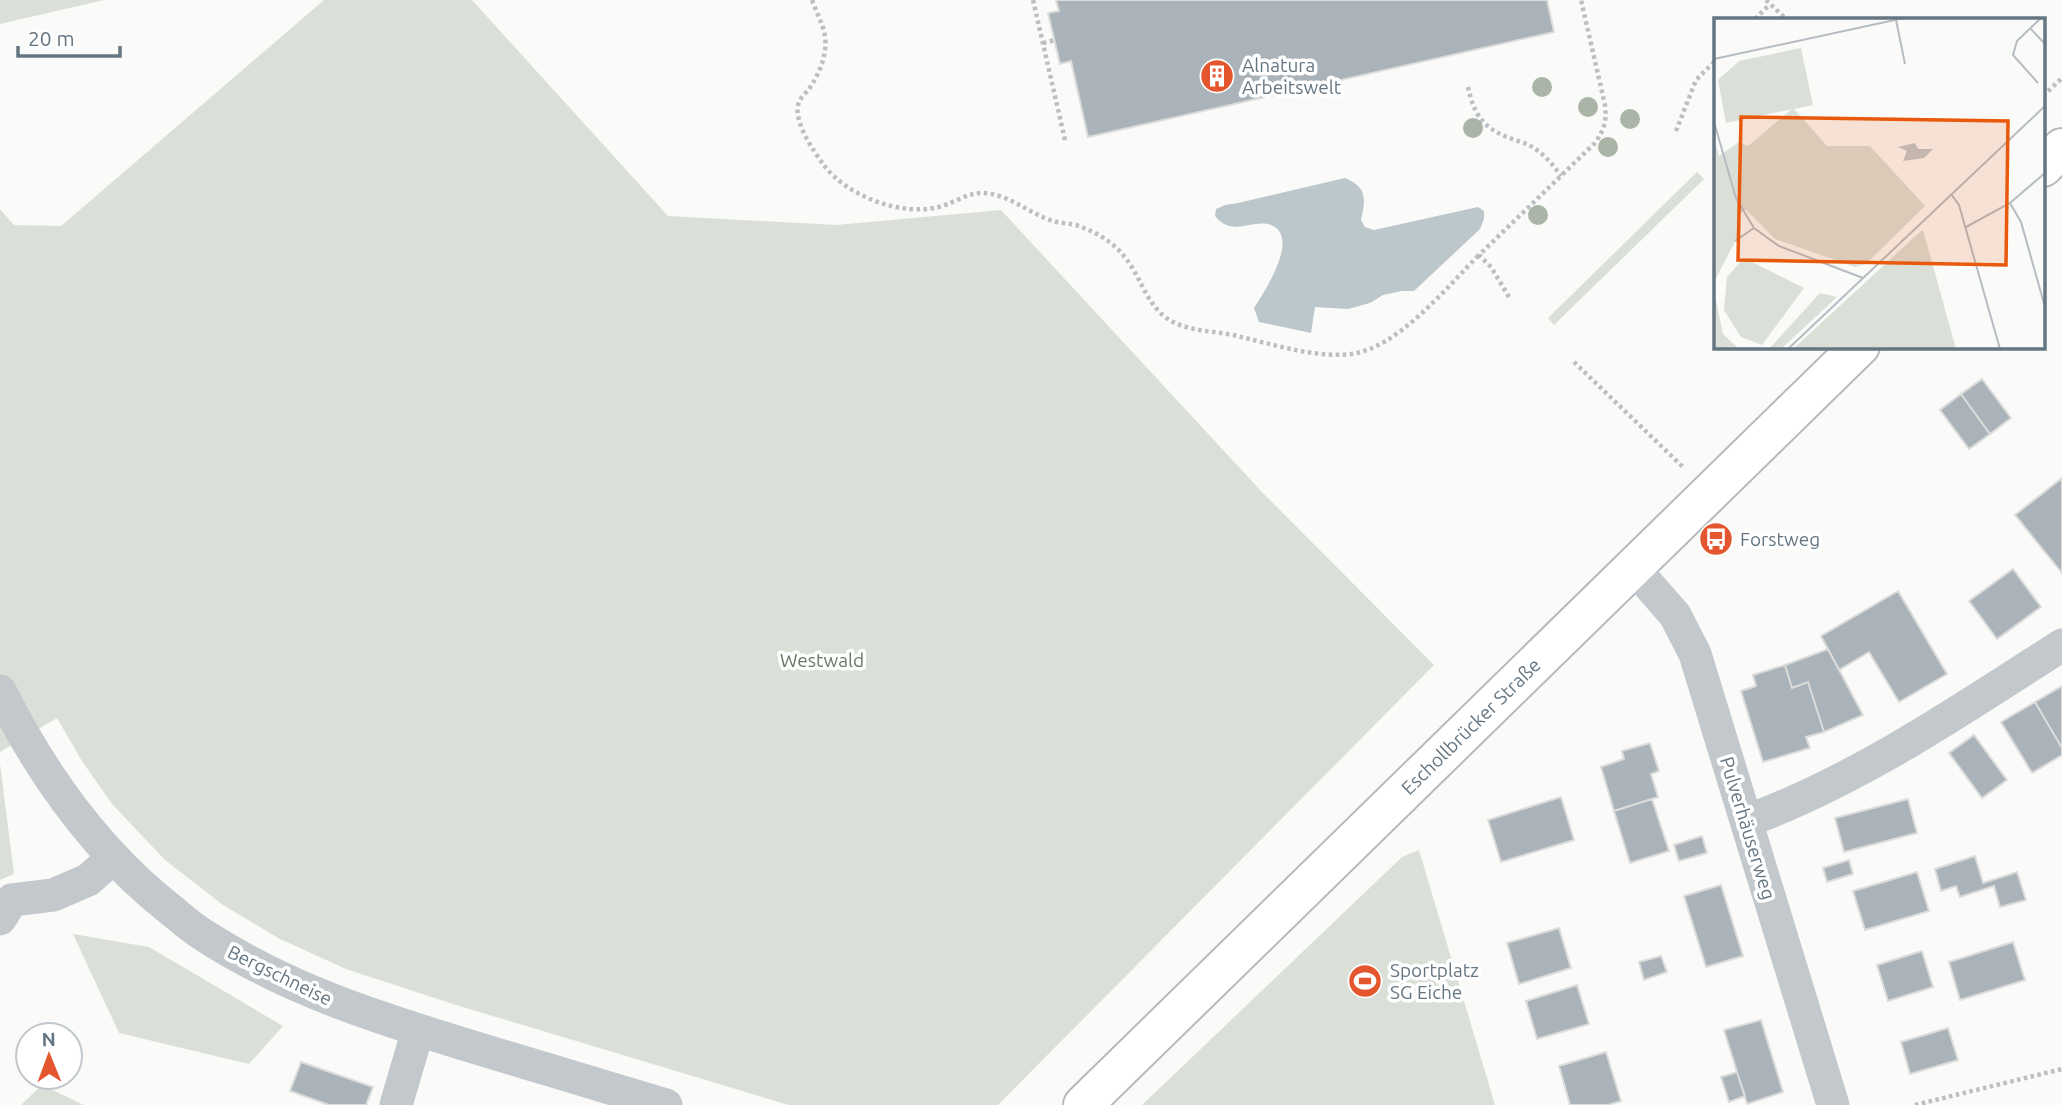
<svg xmlns="http://www.w3.org/2000/svg" width="2062" height="1105" viewBox="0 0 2062 1105" font-family="Ubuntu,sans-serif">
<style>
.green{fill:#dadfd7}
.water{fill:#bbc7cb}
.building{fill:#aab3b9;stroke:#dcdcda;stroke-width:2}
.lines{fill:none;stroke-linecap:round;stroke-linejoin:round}
.major-casing{stroke:#b5babe;stroke-width:42}
.path{stroke:#bbbfc2;stroke-width:4.5;stroke-dasharray:3.5 3.5;stroke-linecap:butt}
.minor{stroke:#c3c8cc;stroke-width:33}
.major{stroke:#fff;stroke-width:38}
.tree{fill:#aab4a7}
.labels{text-anchor:middle;dominant-baseline:central;stroke-width:7;stroke-linejoin:round;paint-order:stroke}
.poi-label{font-size:19px;fill:#657683;stroke:#fff;text-anchor:start}
.park-label{font-size:19px;fill:#687a64;stroke:#fff}
.street-label{font-size:19px;fill:#657683;stroke:#fff}
.inset-road{fill:none;stroke:#b5bdc2;stroke-width:2}
.view{fill:#e8590c;fill-opacity:0.15;stroke:#e8590c;stroke-width:3.5}
.inset-edge{fill:none;stroke:#657683;stroke-width:3.5}
</style>
<rect width="100%" height="100%" fill="#fafaf8"/>
<!-- green -->
<path class="green" d="M0 0H104L0 24Z
M324 0H472L668 216 836 225 1001 210 1261 491 1434 665 998 1105H789L456 1005 346 969 280 939 223 905 165 860 112 804 82 761 57 718 0 752V209L14 225 61 226Z
M1697 172 1704 179 1554 325 1548 318Z
M0 764 14 874 0 880Z
M1419 850 1495 1105H1142L1402 857Z
M73 934 149 947 283 1026 249 1064 119 1033Z
M42 1085 84 1105H21Z"/>
<!-- water -->
<path class="water" d="M1345 178C1367 187 1366 199 1361 220L1365 227 1374 230 1478 207 1484 211V219L1480 229 1414 291H1402L1383 295 1370 303 1348 309 1315 307 1311 333 1259 322 1254 308C1264 292 1301 237 1271 225 1253 218 1232 238 1215 216L1216 209 1225 205 1238 203Z"/>
<!-- building -->
<path class="building" d="M1056 0H1547L1554 32 1088 137 1071 61 1060 64 1048 13 1059 11Z
M1982 379 2011 418 1990 434 1961 394Z
M1961 394 1990 434 1969 449 1940 410Z
M2062 478V573L2015 515Z
M2013 569 2041 607 1997 639 1969 601Z
M1898 591 1947 674 1899 702 1869 652 1839 670 1821 636Z
M1828 649 1863 715 1824 732 1808 682 1792 688 1785 665Z
M1785 665 1792 688 1808 682 1824 732 1806 737 1810 748 1763 762 1741 691 1756 686 1753 675Z
M2062 686V748L2035 702Z
M2035 702 2062 748V755L2032 773 2001 722Z
M1974 735 2007 780 1982 798 1949 753Z
M1650 743 1659 771 1651 774 1658 797 1614 811 1601 767 1624 759 1622 751Z
M1561 797 1574 840 1501 862 1488 820Z
M1652 799 1669 851 1630 863 1614 811Z
M1908 799 1917 833 1844 852 1835 818Z
M1702 836 1707 853 1679 861 1674 845Z
M1975 856 1983 883 2017 872 2026 900 2000 907 1994 886 1960 897 1956 886 1941 891 1935 869Z
M1849 860 1853 874 1827 882 1823 868Z
M1917 872 1929 911 1865 930 1853 891Z
M1721 885 1743 956 1706 967 1684 896Z
M1559 928 1571 968 1519 984 1507 943Z
M2013 942 2025 980 1960 1000 1949 962Z
M1922 951 1933 987 1888 1001 1877 965Z
M1661 956 1667 972 1644 980 1639 962Z
M1577 985 1589 1024 1537 1039 1526 1001Z
M1761 1020 1783 1092 1747 1104 1724 1030Z
M1948 1028 1958 1060 1910 1074 1901 1042Z
M1606 1052 1621 1101 1608 1105H1570L1559 1066Z
M301 1062 373 1087 366 1105H329L290 1091Z
M1737 1072 1745 1096 1729 1102 1721 1077Z"/>
<g class="lines">
<!-- major casing -->
<g class="major-casing">
<g id="major">
<path d="M2043 167 2062 148"/>
<path id="s1" d="M1083 1105 1860 346"/>
</g>
</g>
<!-- path -->
<path class="path" d="M812 0C818 17 828 32 825 50 823 65 817 77 809 89 806 93 801 97 799 102 792 120 813 150 823 164 846 196 903 218 942 206 966 198 974 187 1002 197 1019 203 1033 214 1050 220 1058 223 1067 223 1076 225 1094 231 1112 241 1124 256 1140 275 1145 301 1165 317 1187 333 1216 330 1241 337 1276 345 1315 358 1351 354 1398 348 1446 288 1479 255
M1033 0 1065 140
M1766 0 1786 19
M1755 19 1770 4
M1043 43 1055 40
M1468 87C1474 114 1482 127 1507 137 1514 140 1522 142 1529 145 1542 152 1552 163 1561 176
M2043 96 2062 78
M1676 131 1696 80 1716 60
M1509 297 1491 267 1479 255 1595 143C1604 130 1607 121 1605 105L1581 0
M1574 362 1684 468
M1915 1105 2062 1069"/>
<!-- minor -->
<path class="minor" d="M1633 567 1675 615 1695 654 1833 1105
M0 691C42 775 97 852 171 910 182 919 193 929 205 936 289 990 378 1018 473 1047 537 1066 602 1086 666 1105
M1747 821C1860 779 1961 710 2062 645
M0 919 12 900 53 895 88 880 113 858
M396 1105 418 1030"/>
<!-- major -->
<use href="#major" class="major"/>
</g>
<!-- trees -->
<g class="tree">
<circle cx="1542" cy="87" r="10"/>
<circle cx="1588" cy="107" r="10"/>
<circle cx="1630" cy="119" r="10"/>
<circle cx="1473" cy="128" r="10"/>
<circle cx="1608" cy="147" r="10"/>
<circle cx="1538" cy="215" r="10"/>
</g>
<!-- icons -->
<defs>
<g id="building-disc" transform="scale(1.75)"><circle r="9.5" fill="#e4572e" stroke="#fff"/><path d="M-4-6H4V6H1V3H-1V6H-4ZM-2.5-4.3h1.7v1.8h-1.7ZM.8-4.3h1.7v1.8H.8ZM-2.5-1h1.7V.8h-1.7ZM.8-1h1.7V.8H.8Z" fill="#fff"/></g>
<g id="bus-disc" transform="scale(1.75)"><circle r="9.5" fill="#e4572e" stroke="#fff"/><path d="M-5-6H5V4H4V6H2V4H-2V6H-4V4H-5ZM-3.5-4V0h7V-4ZM-3.5 1.2v1.5H-2V1.2ZM2 1.2v1.5H3.5V1.2Z" fill="#fff"/></g>
<g id="stadium-disc" transform="scale(1.75)"><circle r="9.5" fill="#e4572e" stroke="#fff"/><path d="M0-5a6.5 5 0 1 0 0 10a6.5 5 0 1 0 0-10ZM-3.5-1.8h7v3.6h-7Z" fill="#fff"/></g>
</defs>
<g fill-rule="evenodd">
<use href="#building-disc" x="1217" y="76"/>
<use href="#bus-disc" x="1716" y="539"/>
<use href="#stadium-disc" x="1365" y="981"/>
</g>
<g class="labels">
<!-- poi labels -->
<g class="poi-label">
<text x="1242" y="65">Alnatura<tspan x="1242" dy="22">Arbeitswelt</tspan></text>
<text x="1740" y="539">Forstweg</text>
<text x="1390" y="970">Sportplatz<tspan x="1390" dy="22">SG Eiche</tspan></text>
</g>
<!-- park labels -->
<g class="park-label">
<text x="822" y="660">Westwald</text>
</g>
<!-- street labels -->
<g class="street-label">
<text stroke="none"><textPath href="#s1" startOffset="542">Eschollbrücker Straße</textPath></text>
<text transform="translate(1748 828) rotate(73)">Pulverhäuserweg</text>
<text transform="translate(280 975) rotate(26)">Bergschneise</text>
</g>
</g>
<!-- overview -->
<g transform="translate(1714 18)">
<rect width="331" height="331" fill="#fafaf8"/>
<path d="M87 30 99 87 80 91 113 128H156L211 188 152 246 141 249 61 221 32 192 25 196 27 212 0 264V121L5 138 25 124 34 128 78 91 12 105 4 62 25 43ZM209 212 242 331H79L207 213ZM30 240 90 270 48 327 27 319 10 292 13 259ZM0 273 9 316 25 331H0ZM106 275 123 279 67 331H55Z" fill="#dadfd7"/>
<path d="M201 125 204 131H219L210 140 189 143 193 133 184 129Z" fill="#bbc7cb"/>
<path class="inset-road" d="M182 2 191 46M316 10 331 26M0 41 190 0M324 65 299 37 303 23 327 0M0 104 22 180 40 210 65 228 149 260M237 176 245 187 286 331M296 185 307 204 331 289M252 209 296 185 331 155M21 223 40 210M74 331 331 88"/>
<path class="view" d="M27 99 294 103 292 247 24 242Z"/>
<rect width="331" height="331" class="inset-edge"/>
</g>
<!-- north arrow -->
<g transform="translate(49 1056) rotate(359)"><circle r="33" fill="#ffffff" stroke="#c1c8cd" stroke-width="2"/>
<path d="M0-5L12 26L0 18L-12 26Z" fill="#e4572e"/>
<text y="-10" font-size="19" font-weight="bold" text-anchor="middle" fill="#657683">N</text>
</g>
<!-- scale -->
<path d="M18 46v10h102v-10" fill="none" stroke="#657683" stroke-width="3.5"/>
<text x="28" y="46" font-size="21" fill="#657683" stroke="#ffffff" stroke-width="5" paint-order="stroke">20 m</text>
</svg>
